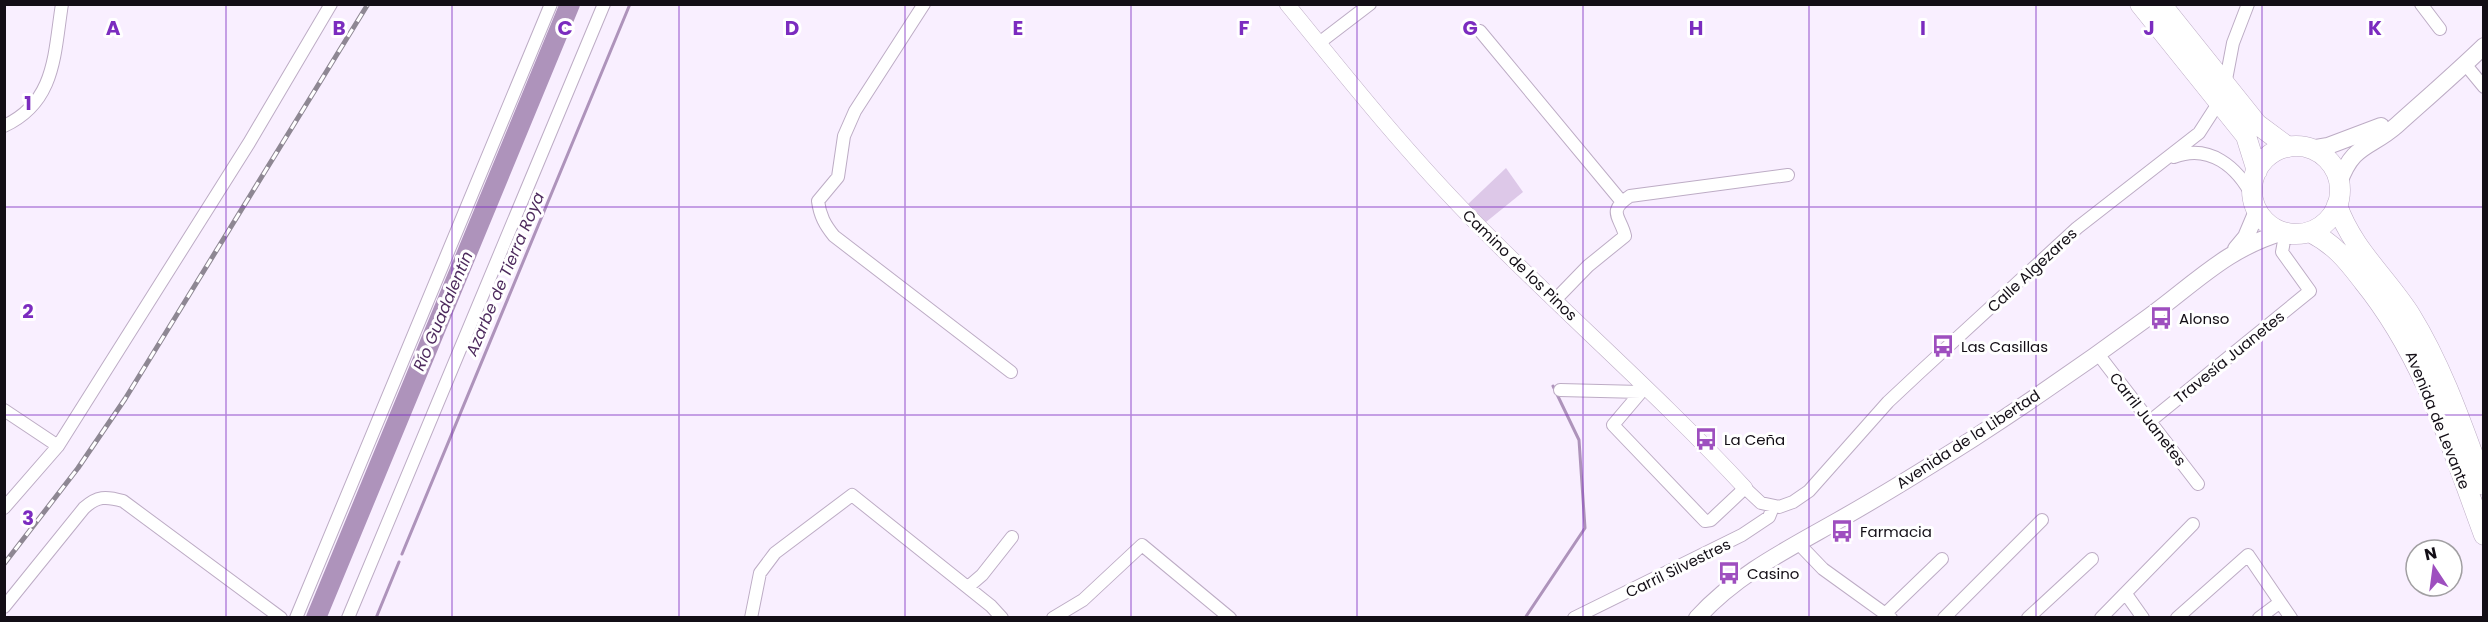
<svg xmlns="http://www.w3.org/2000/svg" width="2488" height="622" viewBox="0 0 2488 622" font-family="Poppins,sans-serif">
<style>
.green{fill:#ddc8e8}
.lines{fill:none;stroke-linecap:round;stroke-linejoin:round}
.stream{stroke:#ae93bb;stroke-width:3}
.river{stroke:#ae93bb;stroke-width:20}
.minor-casing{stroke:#bdacc5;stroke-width:14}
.tertiary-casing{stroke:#bdacc5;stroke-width:16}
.secondary-casing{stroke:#bdacc5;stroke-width:18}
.primary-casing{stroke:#bdacc5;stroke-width:21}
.minor{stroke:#fff;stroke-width:12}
.tertiary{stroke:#fff;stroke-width:15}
.secondary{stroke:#fff;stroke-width:16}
.primary{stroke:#fff;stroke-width:20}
.rail-casing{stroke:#8e8793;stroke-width:5}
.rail{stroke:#fff;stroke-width:3;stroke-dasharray:9;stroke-linecap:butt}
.grid{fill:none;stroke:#7b2cbf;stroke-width:1.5;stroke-opacity:0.55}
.labels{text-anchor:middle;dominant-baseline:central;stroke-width:6;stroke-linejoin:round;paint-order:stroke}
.street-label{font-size:15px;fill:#130e16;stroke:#fff}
.poi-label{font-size:15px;fill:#130e16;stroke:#fff;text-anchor:start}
.water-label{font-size:16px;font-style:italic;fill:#4e2b5e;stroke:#fff}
.grid-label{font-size:20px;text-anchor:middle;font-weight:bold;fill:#7b2cbf;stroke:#fff;stroke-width:6;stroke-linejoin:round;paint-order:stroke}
</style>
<rect width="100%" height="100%" fill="#f9efff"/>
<!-- green -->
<path class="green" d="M1506 168 1523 192 1486 222 1467 205Z"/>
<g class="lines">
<!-- stream -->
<path class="stream" d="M402 554 630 4
M376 618 399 562
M1525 618 1585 528 1579 440 1553 386"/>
<!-- river -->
<path class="river" d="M316 618 570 4"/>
<!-- minor casing -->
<g class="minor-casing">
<path id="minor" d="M924 4 855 111 844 136 838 177 818 201C820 216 825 225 834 236L1011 372
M2421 4 2440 29
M1480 31 1622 202
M1319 43 1370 4
M2465 64 2484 87
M4 126C56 102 54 54 62 4
M2174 157C2209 143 2238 167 2253 198
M1555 300 1588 266 1625 236C1621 217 1606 212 1630 196L1788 175
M2098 354 2198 484
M1560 390 1641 392 1644 389
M1641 392 1613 425 1705 521 1711 520 1745 488 1761 503 1779 507 1793 502 1809 491 1888 402 1919 373 2077 228 2199 133 2219 102 2225 85 2233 43 2248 4
M4 410 58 446
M2149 422 2310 291 2282 252 2284 241 2293 234
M4 508 58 446 249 143 331 4
M1798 543 1823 569 1891 618
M968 587 982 575 1012 537
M2126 594 2143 618
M4 607 84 508C97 496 106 496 123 501L281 618
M1885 614 1942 559
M296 618 551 4
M348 618 604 4
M751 618 760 573 775 553 852 495 991 606 1002 618
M1053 618 1083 600 1142 545 1230 618
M1574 618 1742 535 1769 517 1773 507
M1944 618 2042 520
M2028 618 2092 559
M2101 618 2193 524
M2177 618 2248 555 2291 618
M2259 618 2279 603"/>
</g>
<!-- tertiary casing -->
<g class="tertiary-casing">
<path id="tertiary" d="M1287 4C1347 78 1406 152 1474 221 1563 312 1659 395 1745 488"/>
</g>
<!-- secondary casing -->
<g class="secondary-casing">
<path id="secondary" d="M2310 149 2328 146 2381 126
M2339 183C2353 143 2370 149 2397 125 2426 99 2456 73 2484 46
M2236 249 2246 237 2257 211
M1697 618C1737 574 1788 549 1839 520 1885 494 1930 466 1974 438 2034 399 2093 358 2150 316 2195 283 2229 247 2284 232"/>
</g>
<!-- primary casing -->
<g class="primary-casing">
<path id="primary" d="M2140 4 2246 136 2257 171
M2161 4 2257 124 2288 147
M2252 190a44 44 0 1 1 88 0a44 44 0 1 1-88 0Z
M2337 205C2352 249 2387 278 2411 316 2443 368 2463 428 2484 485
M2310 232C2334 244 2347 260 2363 281 2424 356 2451 446 2484 535"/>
</g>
<!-- minor -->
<use href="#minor" class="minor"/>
<!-- tertiary -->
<use href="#tertiary" class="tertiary"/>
<!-- secondary -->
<use href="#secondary" class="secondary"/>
<!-- primary -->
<use href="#primary" class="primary"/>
<!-- rail casing -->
<g class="rail-casing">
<path id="rail" d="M4 564 78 468 125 399 368 4"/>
</g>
<!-- rail -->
<use href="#rail" class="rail"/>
</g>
<!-- grid -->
<path class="grid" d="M226 4V618M452 4V618M679 4V618M905 4V618M1131 4V618M1357 4V618M1583 4V618M1809 4V618M2036 4V618M2262 4V618M4 207H2484M4 415H2484"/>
<!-- icons -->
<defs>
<g id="bus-bare" transform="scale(1.8)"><path d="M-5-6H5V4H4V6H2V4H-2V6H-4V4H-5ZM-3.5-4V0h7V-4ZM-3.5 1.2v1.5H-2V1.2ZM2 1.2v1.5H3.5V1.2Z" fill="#9e4fbf" stroke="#fff" stroke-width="2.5" paint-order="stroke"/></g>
</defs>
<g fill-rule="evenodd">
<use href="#bus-bare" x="2161" y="318"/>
<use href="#bus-bare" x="1943" y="346"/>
<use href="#bus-bare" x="1706" y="439"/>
<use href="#bus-bare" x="1842" y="531"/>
<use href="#bus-bare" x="1729" y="573"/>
</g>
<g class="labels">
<!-- street labels -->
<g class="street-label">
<text transform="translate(1520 265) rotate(44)">Camino de los Pinos</text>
<text transform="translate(2032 270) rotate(-43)">Calle Algezares</text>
<text transform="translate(2229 357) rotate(-39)">Travesía Juanetes</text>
<text transform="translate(2148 419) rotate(52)">Carril Juanetes</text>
<text transform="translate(2438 420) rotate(68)">Avenida de Levante</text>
<text transform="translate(1968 439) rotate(-33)">Avenida de la Libertad</text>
<text transform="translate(1678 568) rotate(-26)">Carril Silvestres</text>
</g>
<!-- poi labels -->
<g class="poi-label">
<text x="2179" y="318">Alonso</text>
<text x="1961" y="346">Las Casillas</text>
<text x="1724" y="439">La Ceña</text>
<text x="1860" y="531">Farmacia</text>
<text x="1747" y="573">Casino</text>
</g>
<!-- water labels -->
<g class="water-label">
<text transform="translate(505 274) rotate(-67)">Azarbe de Tierra Roya</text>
<text transform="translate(443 311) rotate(-67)">Río Guadalentín</text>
</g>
</g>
<g class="grid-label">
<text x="113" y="35">A</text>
<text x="339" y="35">B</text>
<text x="565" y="35">C</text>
<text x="792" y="35">D</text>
<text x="1018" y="35">E</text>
<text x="1244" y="35">F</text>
<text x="1470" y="35">G</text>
<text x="1696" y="35">H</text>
<text x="1923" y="35">I</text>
<text x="2149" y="35">J</text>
<text x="2375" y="35">K</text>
<text x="28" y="110">1</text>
<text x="28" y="318">2</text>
<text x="28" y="525">3</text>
</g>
<!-- border -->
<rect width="2488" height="622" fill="none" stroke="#130e16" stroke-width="12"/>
<!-- north arrow -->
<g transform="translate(2434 568) rotate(347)"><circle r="28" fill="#ffffff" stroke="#a19fa2" stroke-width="1.5"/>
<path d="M0-4.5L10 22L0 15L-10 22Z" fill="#9e4fbf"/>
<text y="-9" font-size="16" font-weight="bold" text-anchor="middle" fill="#130e16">N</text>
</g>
</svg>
